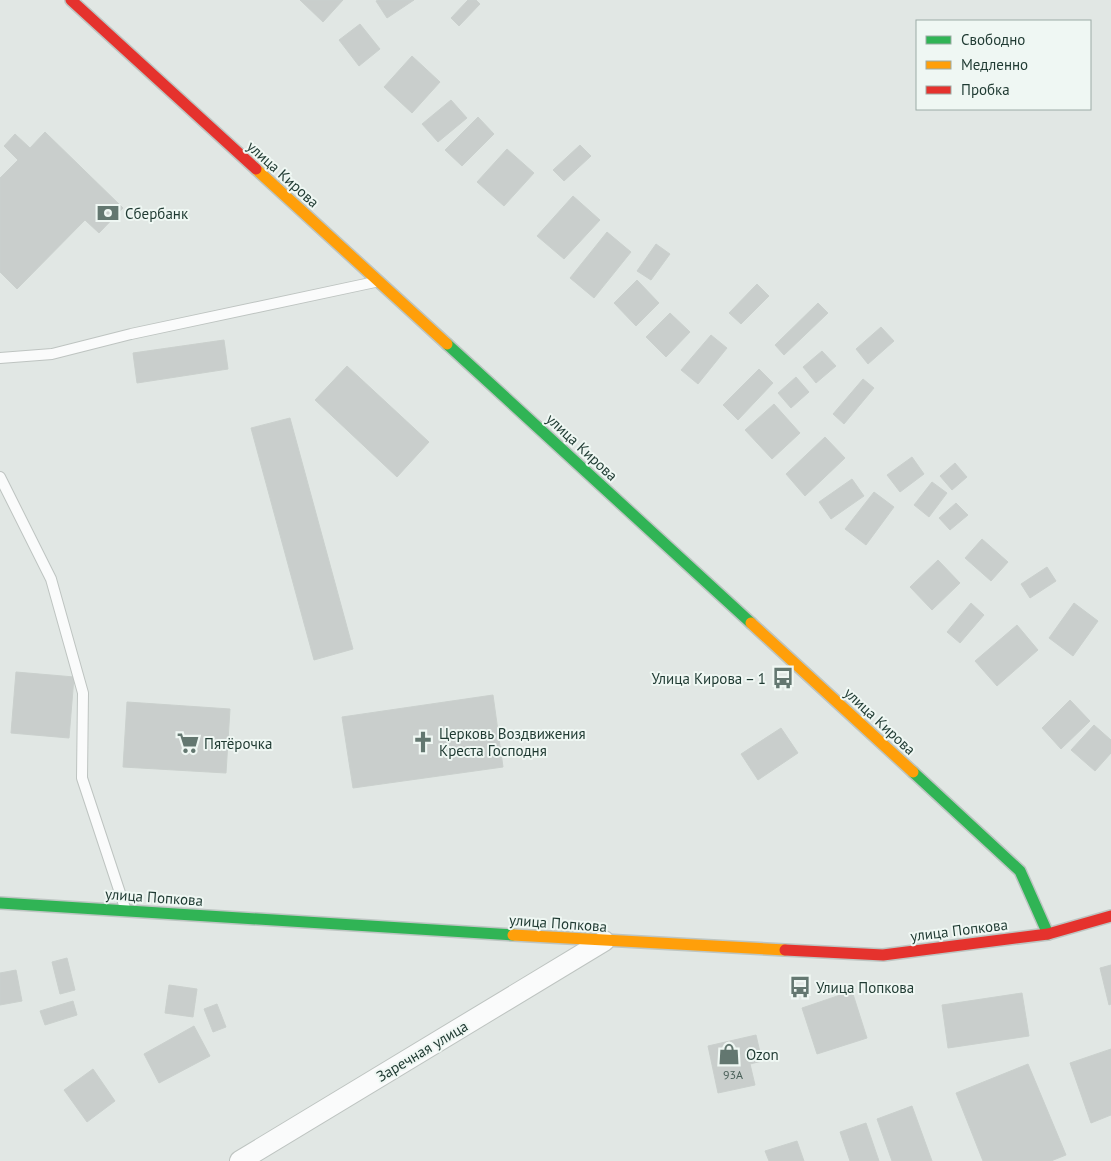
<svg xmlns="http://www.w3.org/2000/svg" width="1111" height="1161" viewBox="0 0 1111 1161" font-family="'PT Sans',sans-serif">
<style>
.building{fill:#c9cecc;stroke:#cad0cd}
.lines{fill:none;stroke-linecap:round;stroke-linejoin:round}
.lane-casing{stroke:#bec4c1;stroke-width:12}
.street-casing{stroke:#bec4c1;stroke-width:22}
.fast-casing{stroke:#bdc5c2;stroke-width:14}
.slow-casing{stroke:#bdc5c2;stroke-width:14}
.jam-casing{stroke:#bdc5c2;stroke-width:14}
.lane{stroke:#fafbfb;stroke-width:10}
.street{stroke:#fafbfb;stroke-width:20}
.fast{stroke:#30b455;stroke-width:11}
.slow{stroke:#ff9f0a;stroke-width:11}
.jam{stroke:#e5322d;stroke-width:11}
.labels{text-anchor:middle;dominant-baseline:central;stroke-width:4;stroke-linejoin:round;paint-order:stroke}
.number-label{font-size:12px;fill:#4a6059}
.street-label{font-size:15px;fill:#1f3a32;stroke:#eff7f3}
.poi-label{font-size:15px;fill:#1f3a32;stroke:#eff7f3;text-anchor:start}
</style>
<rect width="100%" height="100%" fill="#e1e7e4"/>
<!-- building -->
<path class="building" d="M300 0H343L323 22Z
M378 0H414L387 18 376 1Z
M468 0H476L480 4 459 26 451 18Z
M360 24 380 49 359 66 339 40Z
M412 56 440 82 412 113 384 87Z
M451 100 467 118 438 142 422 124Z
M478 117 494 134 462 166 445 150Z
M45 132 123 208 99 233 85 220 17 289 0 272V178L18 160 4 146 15 134 30 148Z
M580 145 591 156 564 181 553 170Z
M507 149 534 173 504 206 477 182Z
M573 196 600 220 564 259 537 236Z
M607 232 631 252 594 298 570 278Z
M656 244 670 254 651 280 637 271Z
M637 280 659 303 636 326 614 303Z
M757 284 769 296 741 324 729 313Z
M818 303 828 313 784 355 775 345Z
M670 313 690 332 666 357 646 337Z
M881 327 894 341 868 364 856 349Z
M711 335 727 348 698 384 681 370Z
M224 340 228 369 137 383 133 353Z
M822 351 836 366 816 383 803 367Z
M347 366 429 442 397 477 315 400Z
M759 369 773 383 738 420 723 405Z
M796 377 809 392 791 408 778 393Z
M863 379 874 388 844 424 833 414Z
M774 404 800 433 772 459 745 430Z
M290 418 353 649 314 660 251 428Z
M825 437 845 458 805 496 786 474Z
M912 457 924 474 900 492 887 475Z
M955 463 967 477 952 490 940 476Z
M852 479 864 496 831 519 819 502Z
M932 482 947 493 929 517 914 505Z
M874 492 894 507 866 545 845 529Z
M956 503 968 515 950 530 939 518Z
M982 539 1008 562 991 581 965 558Z
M938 560 960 583 932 610 910 587Z
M1047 567 1056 581 1030 598 1021 584Z
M971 603 984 615 960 643 947 632Z
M1074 603 1098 621 1073 656 1049 638Z
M1017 625 1038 650 997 686 975 661Z
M16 672 74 677 69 738 11 733Z
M493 695 503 767 353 788 342 717Z
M1070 700 1090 721 1061 749 1042 728Z
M127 702 230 709 226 773 123 767Z
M1094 725 1111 740V753L1095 771 1071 750Z
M781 728 798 753 758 780 741 754Z
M67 958 75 990 60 994 52 962Z
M1111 965V1004L1109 1005 1100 968Z
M16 970 22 1001 0 1005V973Z
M169 985 197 989 193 1017 165 1013Z
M852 991 867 1038 817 1054 802 1008Z
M1022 993 1029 1036 948 1048 942 1005Z
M73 1001 77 1015 45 1025 40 1011Z
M217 1004 226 1027 213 1032 204 1009Z
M194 1026 210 1056 159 1083 144 1054Z
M756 1035 762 1061 750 1064 755 1085 718 1093 708 1046Z
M1111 1049V1115L1091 1123 1070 1063Z
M1028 1064 1066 1155 1051 1161H983L956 1093Z
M93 1069 115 1101 87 1122 64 1090Z
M912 1106 932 1161H892L877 1119Z
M866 1123 879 1161H850L840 1132Z
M797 1141 804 1161H769L765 1151Z"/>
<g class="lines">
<!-- lane casing -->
<g class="lane-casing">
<path id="lane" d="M0 358 52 354 131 334 375 282
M0 477 51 579 83 693 82 778 125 908"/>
</g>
<!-- street casing -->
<g class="street-casing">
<path id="street" d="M240 1161 604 941"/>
</g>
<!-- fast casing -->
<g class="fast-casing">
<path id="fast" d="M447 344 751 623
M913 772 1020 871 1048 934
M0 903 513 935"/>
</g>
<!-- slow casing -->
<g class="slow-casing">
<path id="slow" d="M256 169 447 344
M751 623 913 772
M513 935 785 950"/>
</g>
<!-- jam casing -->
<g class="jam-casing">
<path id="jam" d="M71 0 256 169
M785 950 883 955 1048 934 1111 916"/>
</g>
<!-- lane -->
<use href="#lane" class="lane"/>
<!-- street -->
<use href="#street" class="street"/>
<!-- fast -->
<use href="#fast" class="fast"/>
<!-- slow -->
<use href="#slow" class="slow"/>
<!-- jam -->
<use href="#jam" class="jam"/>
</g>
<!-- icons -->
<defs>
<g id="bank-bare" transform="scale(1.725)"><path d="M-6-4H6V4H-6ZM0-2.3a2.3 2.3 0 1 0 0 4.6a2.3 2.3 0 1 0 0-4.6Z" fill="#637770" stroke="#eff7f3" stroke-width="2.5" paint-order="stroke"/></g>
<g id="bus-bare" transform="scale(1.725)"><path d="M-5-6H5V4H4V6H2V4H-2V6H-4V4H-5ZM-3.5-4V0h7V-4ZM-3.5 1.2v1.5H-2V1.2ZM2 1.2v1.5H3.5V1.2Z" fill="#637770" stroke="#eff7f3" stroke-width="2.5" paint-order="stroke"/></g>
<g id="church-bare" transform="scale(1.725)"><path d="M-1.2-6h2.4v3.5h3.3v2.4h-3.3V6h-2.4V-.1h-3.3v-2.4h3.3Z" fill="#637770" stroke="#eff7f3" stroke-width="2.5" paint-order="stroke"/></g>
<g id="supermarket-bare" transform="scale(1.725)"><path d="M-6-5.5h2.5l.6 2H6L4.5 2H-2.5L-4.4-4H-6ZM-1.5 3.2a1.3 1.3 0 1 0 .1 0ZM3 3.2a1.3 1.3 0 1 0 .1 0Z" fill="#637770" stroke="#eff7f3" stroke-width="2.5" paint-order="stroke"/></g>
<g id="shop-bare" transform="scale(1.725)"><path d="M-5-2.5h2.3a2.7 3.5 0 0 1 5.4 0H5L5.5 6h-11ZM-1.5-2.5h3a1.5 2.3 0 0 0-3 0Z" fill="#637770" stroke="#eff7f3" stroke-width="2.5" paint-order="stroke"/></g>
</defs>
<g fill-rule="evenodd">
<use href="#bank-bare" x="108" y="213"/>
<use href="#bus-bare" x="783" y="678"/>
<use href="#church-bare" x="423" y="742"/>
<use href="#supermarket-bare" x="188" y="743"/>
<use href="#bus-bare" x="800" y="987"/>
<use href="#shop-bare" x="729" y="1054"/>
</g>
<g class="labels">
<!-- number labels -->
<g class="number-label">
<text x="733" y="1074">93А</text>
</g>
<!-- street labels -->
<g class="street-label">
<text transform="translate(283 174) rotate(42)">улица Кирова</text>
<text transform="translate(582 447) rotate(43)">улица Кирова</text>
<text transform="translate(880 721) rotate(43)">улица Кирова</text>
<text transform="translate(154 897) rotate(4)">улица Попкова</text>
<text transform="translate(558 923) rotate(4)">улица Попкова</text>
<text transform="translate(959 930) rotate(-7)">улица Попкова</text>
<text transform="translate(422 1051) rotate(-31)">Заречная улица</text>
</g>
<!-- poi labels -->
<g class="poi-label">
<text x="125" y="213">Сбербанк</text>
<text x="766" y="678" text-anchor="end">Улица Кирова – 1</text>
<text x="439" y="733">Церковь Воздвижения<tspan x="439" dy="17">Креста Господня</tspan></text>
<text x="204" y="743">Пятёрочка</text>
<text x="816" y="987">Улица Попкова</text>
<text x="746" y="1054">Ozon</text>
</g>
</g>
<!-- legend -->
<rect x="916" y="20" width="175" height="90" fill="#eff7f3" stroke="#9caba6"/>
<rect x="926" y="36" width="25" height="8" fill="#30b455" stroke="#9caba6"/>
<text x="961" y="45" font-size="15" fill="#1f3a32">Свободно</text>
<rect x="926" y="61" width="25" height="8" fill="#ff9f0a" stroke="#9caba6"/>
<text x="961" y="70" font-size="15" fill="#1f3a32">Медленно</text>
<rect x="926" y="86" width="25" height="8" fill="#e5322d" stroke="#9caba6"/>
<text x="961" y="95" font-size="15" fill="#1f3a32">Пробка</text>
</svg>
